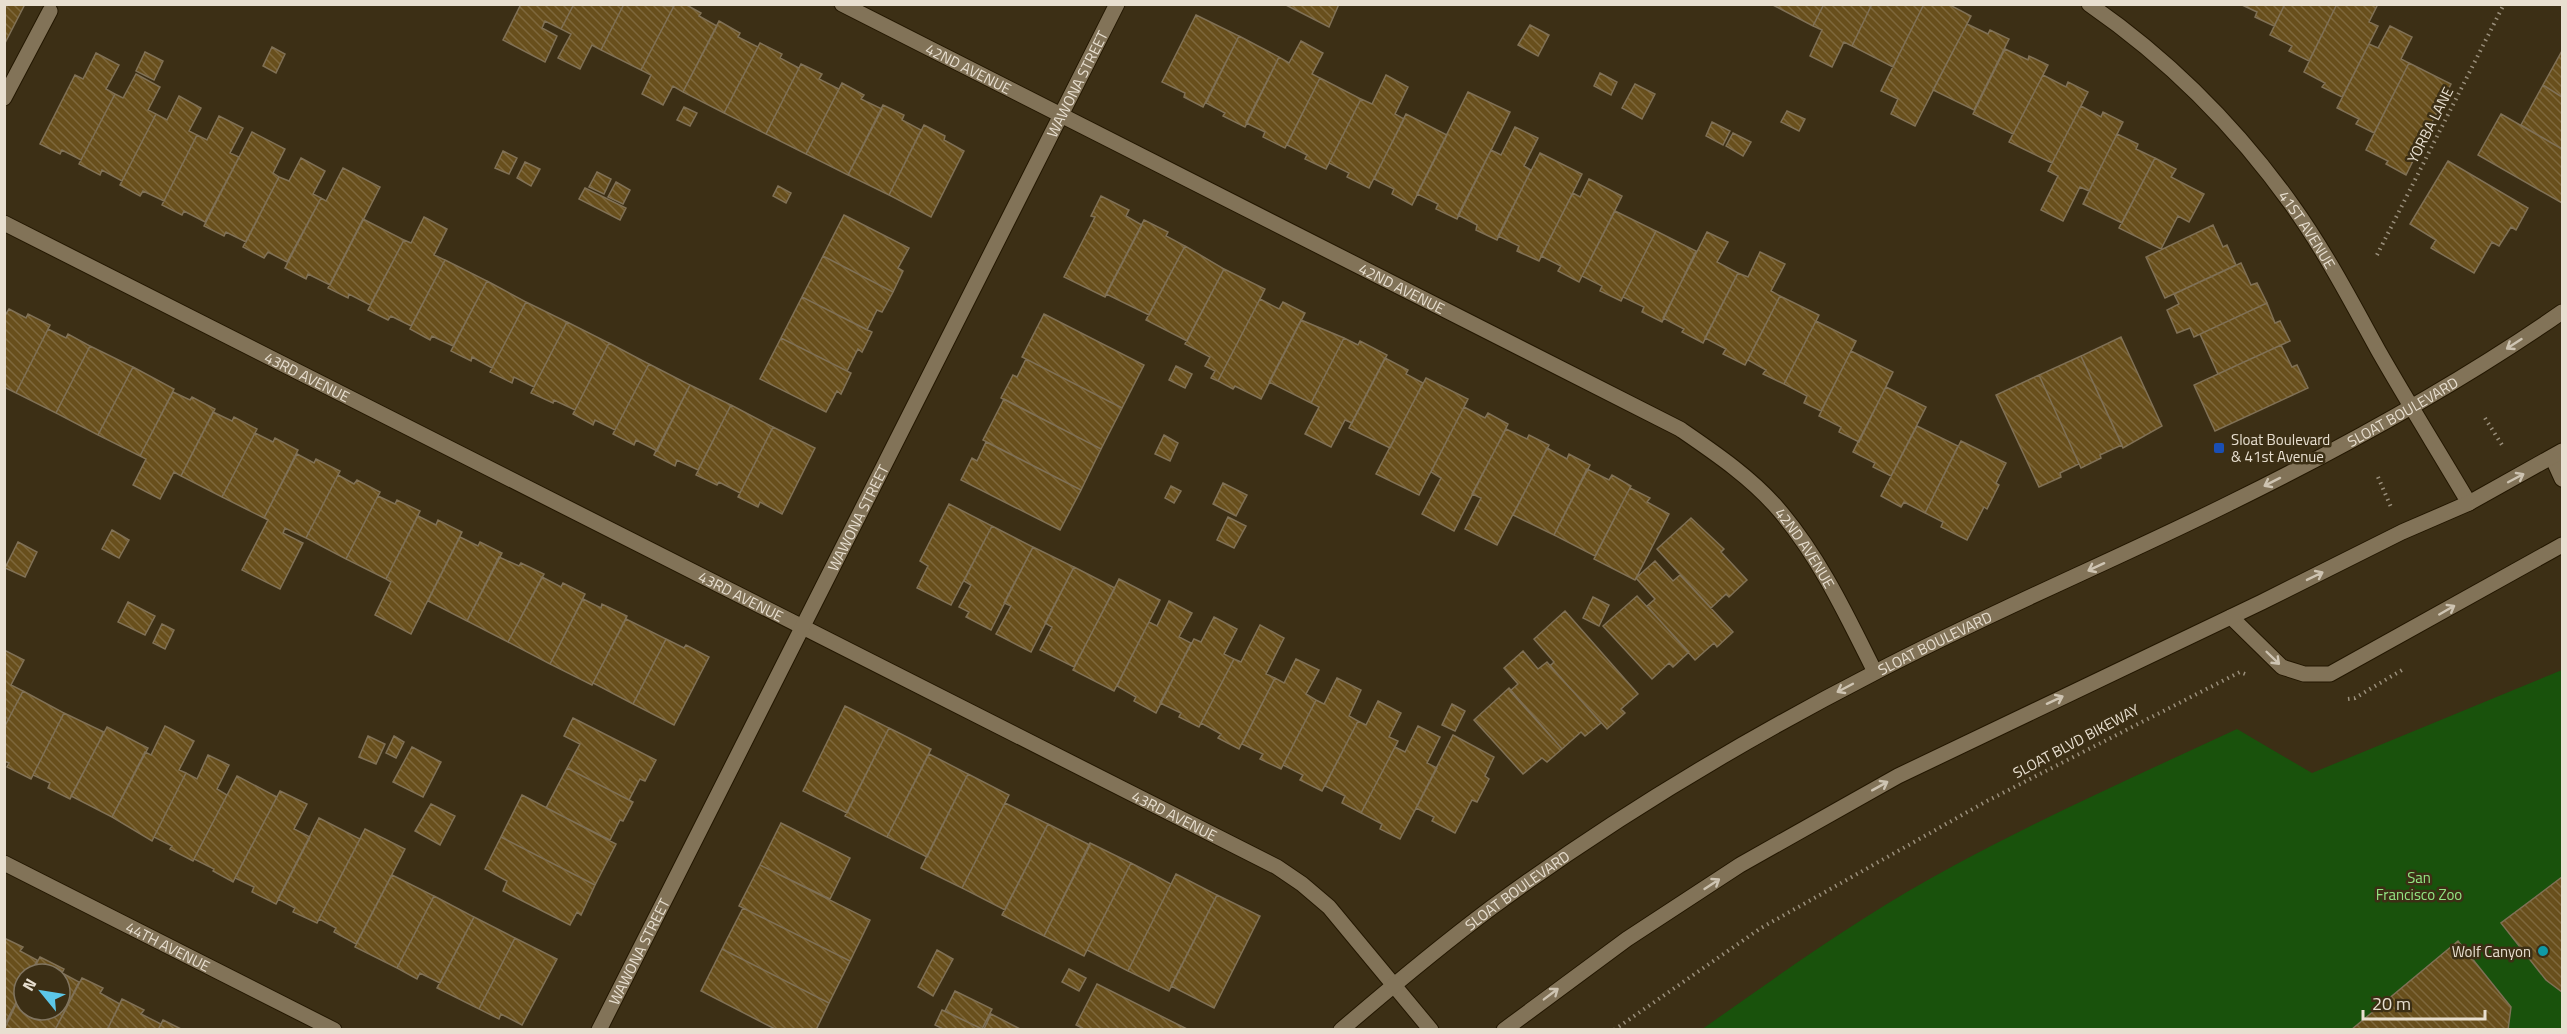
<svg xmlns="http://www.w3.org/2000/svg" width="2567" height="1034" viewBox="0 0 2567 1034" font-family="'Titillium Web',sans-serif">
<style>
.park{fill:#19520c}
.building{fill:url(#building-back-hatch);stroke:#807156;stroke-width:1.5}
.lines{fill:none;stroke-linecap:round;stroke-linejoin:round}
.lane-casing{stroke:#231700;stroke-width:17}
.street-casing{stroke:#231700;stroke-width:17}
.secondary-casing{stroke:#231700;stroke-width:17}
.path{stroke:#9a8f7b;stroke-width:4;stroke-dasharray:1.5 4.5;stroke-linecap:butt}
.lane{stroke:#827358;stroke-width:15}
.street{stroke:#827358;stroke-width:15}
.secondary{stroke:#827358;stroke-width:15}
.oneway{stroke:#cec4b2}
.transit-dot{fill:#1a4fb4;stroke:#3c2f15;stroke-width:2}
.culture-dot{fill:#0f9aa8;stroke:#3c2f15;stroke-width:2}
.labels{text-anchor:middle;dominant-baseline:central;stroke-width:5;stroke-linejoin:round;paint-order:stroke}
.street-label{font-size:15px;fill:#e8dfd0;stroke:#3c2f15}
.poi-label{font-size:15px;fill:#e8dfd0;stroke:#3c2f15;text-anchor:start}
.park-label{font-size:15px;fill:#93e683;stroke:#3c2f15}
</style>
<defs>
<pattern id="building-back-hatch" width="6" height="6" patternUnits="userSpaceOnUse" patternTransform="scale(1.5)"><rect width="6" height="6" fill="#684f1c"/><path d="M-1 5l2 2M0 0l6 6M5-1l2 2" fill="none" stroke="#7e683c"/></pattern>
</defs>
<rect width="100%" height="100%" fill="#3c2f15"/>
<!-- park -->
<path class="park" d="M2562 670V1029L1701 1030C1783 972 1865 913 1953 866 2046 816 2142 773 2237 729L2312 773Z"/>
<!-- building -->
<path class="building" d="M4 4H25L4 45Z
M521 4H574L561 29 545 21 542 28 557 36 545 62 503 40Z
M574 4H624L601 50 592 45 580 69 558 58 571 34 561 29Z
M624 4 674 6 641 70 601 50Z
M675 4H685L701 13 699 16 717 26 683 92 673 86 663 105 642 94 651 75 641 70Z
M1284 4H1339L1329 27Z
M1771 4H1824L1813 26Z
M1824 4H1872L1852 46 1844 42 1832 67 1810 56 1822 30 1813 26Z
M1872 4H1924L1893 67 1852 46Z
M1924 4H1948L1971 16 1915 126 1891 114 1898 99 1881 91Z
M2240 4H2285L2274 26 2255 17 2257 12Z
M2285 4H2337L2309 61 2289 51 2292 46 2270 35Z
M2337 4H2378L2369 22 2378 26 2342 97 2322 87 2325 83 2304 72Z
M1196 15 1239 36 1203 107 1184 97 1185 93 1162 82Z
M719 21 740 33 738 37 758 47 724 113 683 92Z
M1967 24 1988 34 1990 30 2009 39 1974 110 1933 90Z
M1530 25 1549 35 1538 56 1518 45Z
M2390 26 2412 37 2401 59 2409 63 2374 133 2356 124 2359 119 2337 108 2369 44 2378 48Z
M1239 36 1279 57 1245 127 1223 116 1225 113 1206 103Z
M1301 41 1323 53 1312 74 1320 78 1285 148 1263 137 1265 132 1246 123 1279 57 1289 63Z
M760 43 782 54 780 58 799 68 766 134 724 113Z
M272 47 285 54 276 73 263 66Z
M2005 49 2028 60 2029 56 2048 65 2013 134 1973 114Z
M2562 51V97L2543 85Z
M145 52 163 61 154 80 136 71Z
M96 53 119 65 106 89 115 94 81 160 62 150 60 154 40 144 75 75 83 79Z
M2409 63 2451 84 2406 175 2386 164 2388 161 2366 150Z
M801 64 822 74 819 79 839 89 806 154 766 134Z
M1600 73 1617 82 1611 95 1594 86Z
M136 74 160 87 148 110 156 114 122 181 102 170 100 175 79 164 115 94 123 98Z
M1386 75 1408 87 1395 114 1404 119 1369 188 1347 177 1349 173 1329 163 1361 99 1372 104Z
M2043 75 2066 87 2068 82 2088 92 2052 163 2009 142Z
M1320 78 1361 99 1326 169 1305 159 1307 155 1287 145Z
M842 83 864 95 861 99 882 109 848 175 806 154Z
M1635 84 1655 94 1642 119 1622 108Z
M2543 85 2562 97V149L2521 125Z
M1468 92 1510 112 1457 219 1436 209 1438 204 1417 194Z
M179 96 201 108 189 131 197 135 164 201 143 191 140 196 120 185 156 114 167 120Z
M883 105 904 115 902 120 921 130 889 195 848 175Z
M2081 106 2101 117 2103 112 2123 122 2089 191 2080 187 2063 221 2041 210 2058 176 2048 171Z
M684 107 697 113 690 126 677 120Z
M1787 111 1805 119 1799 131 1781 122Z
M1406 114 1447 135 1412 205 1392 194 1394 189 1374 179Z
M2501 114 2562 149V203L2478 155Z
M219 116 243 128 230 153 239 157 205 222 184 211 182 215 162 205 197 135 207 140Z
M1712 122 1730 131 1723 145 1706 136Z
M924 125 945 136 944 140 964 151 931 217 889 195Z
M1515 127 1538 138 1524 166 1531 170 1497 240 1476 230 1477 225 1458 215 1491 150 1501 155Z
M252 132 285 149 273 173 279 177 246 242 226 232 224 236 204 226Z
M1733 133 1751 142 1743 156 1726 146Z
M2117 134 2138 144 2136 149 2155 158 2122 223 2083 204Z
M503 151 517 158 509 174 495 168Z
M1540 153 1582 174 1539 261 1517 251 1519 246 1498 236Z
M301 158 325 171 313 194 321 198 287 262 268 252 264 258 243 247 279 177 289 181Z
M2155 158 2176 169 2171 177 2204 194 2189 222 2178 216 2161 249 2119 228Z
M2448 161 2528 208 2516 230 2511 227 2499 246 2492 242 2474 273 2431 248 2436 240 2410 224Z
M525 162 540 169 531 186 517 178Z
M343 168 380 187 330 285 308 274 306 279 285 268 321 198 326 201Z
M597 172 611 179 604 194 589 187Z
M1589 179 1622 196 1579 282 1558 271 1561 266 1541 256 1573 193 1580 197Z
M616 182 630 190 623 204 608 197Z
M778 186 791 193 786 203 773 196Z
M585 188 626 208 620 220 579 199Z
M1101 196 1129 210 1126 216 1142 225 1105 297 1064 277 1095 217 1091 216Z
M1615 211 1656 231 1621 301 1600 291 1602 286 1582 276Z
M844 215 909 248 898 268 903 271 893 292 823 256Z
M424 217 447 229 434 255 445 260 411 326 391 316 388 320 368 310 404 240 411 243Z
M363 219 404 240 370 305 349 294 348 298 328 288Z
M1144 220 1168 232 1166 236 1185 246 1149 315 1106 294Z
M2213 225 2223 247 2227 245 2236 265 2165 298 2146 257Z
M1656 231 1696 251 1662 322 1642 312 1644 307 1623 297Z
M1707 232 1728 242 1717 262 1738 273 1703 343 1682 332 1684 329 1663 318Z
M1185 246 1224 269 1187 341 1146 320Z
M1760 252 1785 264 1771 291 1780 296 1745 365 1723 354 1726 349 1705 338 1738 273 1748 277Z
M823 256 893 292 882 312 877 310 867 330 802 297Z
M445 260 487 281 453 346 432 336 430 340 410 329Z
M2241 263 2251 285 2257 283 2267 303 2194 337 2190 328 2177 333 2167 310 2179 304 2174 294Z
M1224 269 1265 289 1218 381 1211 378 1215 371 1205 366 1210 357 1185 344Z
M487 281 526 302 492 368 472 357 471 361 451 351Z
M1780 296 1819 315 1784 384 1763 374 1766 370 1748 360Z
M802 297 872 332 862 352 858 349 847 371 781 338Z
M1260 299 1279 309 1283 302 1305 313 1261 399 1235 386 1233 389 1218 381Z
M526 302 567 322 534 387 514 377 512 383 490 372Z
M2267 303 2275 323 2280 321 2290 341 2218 374 2200 334Z
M9 309 26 318 28 314 50 325 16 393 4 387V317Z
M1044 314 1144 365 1122 408 1022 357Z
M1301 320 1344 338 1311 403 1269 382Z
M1816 321 1856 341 1821 411 1804 403 1807 396 1784 384Z
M567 322 609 343 575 410 554 400 553 403 531 393Z
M48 329 66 338 68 334 90 346 56 413 16 393Z
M2121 337 2162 426 2123 448 2081 356Z
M781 338 851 373 841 394 837 391 826 412 760 379Z
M1344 338 1358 345 1360 341 1387 355 1352 423 1345 420 1331 447 1305 434 1319 407 1311 403Z
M609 343 649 364 615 430 595 420 593 425 573 414Z
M2281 345 2292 367 2297 365 2308 388 2215 431 2194 385Z
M90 346 133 367 98 435 56 413Z
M1851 351 1893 372 1859 442 1839 432 1841 427 1819 416Z
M2081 356 2122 445 2100 455 2101 458 2081 468 2039 375Z
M1385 358 1408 370 1406 374 1423 383 1390 448 1349 428Z
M1026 359 1122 408 1101 449 1001 398 1013 375 1017 377Z
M649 364 690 385 657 451 636 440 634 445 613 434Z
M1176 366 1192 374 1185 388 1169 380Z
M133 367 174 389 140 456 98 435Z
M2039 375 2079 464 2060 473 2061 477 2039 487 1996 395Z
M1426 378 1468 399 1419 495 1376 474Z
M690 385 731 405 698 470 677 460 675 466 654 455Z
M1886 387 1926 407 1891 476 1873 467 1875 463 1853 452Z
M173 392 190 400 192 397 215 409 181 476 174 472 160 499 133 485 146 459 140 456Z
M1004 399 1101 449 1081 490 983 440Z
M731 405 773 427 740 493 719 482 717 485 696 475Z
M1464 407 1485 418 1488 413 1508 424 1454 531 1422 514 1441 478 1431 472Z
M213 412 232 421 234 417 257 429 222 497 181 476Z
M1917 426 1958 446 1925 513 1904 502 1901 507 1881 496Z
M773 427 815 448 782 514 760 502 758 507 738 497Z
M1506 429 1527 439 1529 435 1549 445 1497 545 1465 529 1481 498 1472 494Z
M255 433 273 442 275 438 298 450 264 518 222 497Z
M1164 435 1178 443 1170 461 1155 454Z
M1961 441 2006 463 1996 483 1999 485 1987 509 1984 507 1967 540 1941 527 1943 522 1925 513Z
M986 442 1081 490 1060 530 961 480 972 458 977 461Z
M1547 448 1567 459 1569 454 1590 465 1554 535 1513 515Z
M297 454 314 463 316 459 340 471 306 538 285 528 283 533 303 543 280 589 242 570 268 520 264 518Z
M1587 469 1609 480 1612 475 1631 486 1595 556 1554 535Z
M338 475 354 484 357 480 380 492 346 559 306 538Z
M1223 483 1247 495 1236 516 1213 504Z
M1171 486 1181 491 1174 503 1165 498Z
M1630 488 1650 498 1647 502 1669 514 1635 580 1594 559Z
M378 496 395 504 397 500 420 511 386 579 346 559Z
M949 504 992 526 951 605 917 588 928 566 920 561Z
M418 516 436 525 438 520 462 532 411 634 375 615 391 582 386 579Z
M1228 517 1246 526 1234 548 1217 540Z
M1691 518 1724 549 1721 552 1747 580 1729 597 1726 594 1711 608 1657 549Z
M992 526 1033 547 991 630 966 617 969 612 959 607 971 585 964 581Z
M112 530 129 540 119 558 102 549Z
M460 537 478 546 480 542 502 553 467 621 428 601Z
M18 542 37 552 25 577 5 568Z
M1033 547 1074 567 1031 652 996 634 1011 606 1004 603Z
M499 557 519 566 521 563 544 574 508 642 467 621Z
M1655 561 1673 581 1680 575 1733 632 1717 647 1714 643 1695 660 1647 606 1655 599 1636 578Z
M1074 567 1115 588 1074 667 1040 650 1052 627 1045 623Z
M542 577 561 587 563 583 585 594 550 664 508 642Z
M1119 579 1160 600 1114 691 1073 670Z
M1637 596 1689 652 1673 667 1669 663 1652 679 1603 626Z
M1593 597 1609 605 1599 626 1583 618Z
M583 599 601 608 602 604 627 616 592 685 550 664Z
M1169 601 1192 613 1179 637 1191 643 1156 713 1134 701 1136 697 1117 686 1149 622 1157 626Z
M128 602 155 616 145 635 118 622Z
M1565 611 1638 694 1621 709 1625 713 1607 729 1550 666 1554 662 1534 639Z
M1214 617 1237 629 1224 654 1234 659 1199 727 1179 717 1181 713 1160 703 1194 639 1201 642Z
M626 619 666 639 633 704 593 683Z
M162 624 174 630 165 649 153 643Z
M1260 625 1284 638 1266 674 1275 678 1239 749 1218 738 1221 734 1201 723 1234 659 1241 662Z
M666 639 684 648 686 645 709 657 674 725 633 704Z
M4 650 24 660 11 685 23 691 4 728Z
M1523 651 1538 669 1547 662 1601 723 1585 736 1581 732 1562 749 1510 691 1518 684 1504 668Z
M1296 659 1319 670 1306 694 1316 700 1281 769 1260 759 1263 754 1242 744 1275 678 1284 683Z
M1337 678 1361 690 1349 716 1358 721 1322 791 1300 780 1303 775 1283 765 1316 700 1324 704Z
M1509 688 1562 749 1547 762 1542 758 1523 774 1474 720Z
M23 691 64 713 31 779 7 767 9 763 4 761V728Z
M1378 701 1401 713 1389 737 1398 741 1361 813 1342 803 1345 796 1325 786 1358 721 1366 725Z
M1452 704 1465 711 1455 731 1442 725Z
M845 706 889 728 847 813 803 791Z
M64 713 104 732 70 799 48 788 50 783 33 775Z
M573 718 656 760 645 781 640 779 629 800 567 768 580 744 564 736Z
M165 726 194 741 179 770 186 773 152 841 112 817 145 752 151 755Z
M1418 726 1440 737 1427 763 1437 768 1400 839 1380 829 1382 824 1361 813 1395 747 1405 752Z
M107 727 148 748 112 817 71 796Z
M889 728 931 749 887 837 845 816Z
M1453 735 1494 757 1485 776 1489 779 1477 802 1472 800 1455 833 1432 821 1434 817 1416 808Z
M368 736 385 744 376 764 359 757Z
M394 736 404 742 396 758 386 753Z
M412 747 441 762 423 797 393 782Z
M929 754 968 774 927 857 887 837Z
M208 755 229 765 217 789 227 795 193 861 170 849 172 846 154 837 186 773 197 779Z
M567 768 633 802 623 821 620 820 610 840 546 808Z
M968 774 1009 795 962 888 921 868Z
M237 776 277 797 233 882 213 871 214 869 194 859Z
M280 791 307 804 294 829 310 837 276 904 252 892 254 887 235 878Z
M522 795 616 844 595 885 501 837Z
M1005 803 1048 824 1005 910 962 888Z
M431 804 455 816 440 845 415 831Z
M319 818 360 839 317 923 293 912 295 908 278 899Z
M781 823 850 858 830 899 760 865Z
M1048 824 1090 845 1044 936 1002 915Z
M365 829 405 849 356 944 334 932 336 928 319 919Z
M501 837 595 885 581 915 577 912 570 925 503 891 507 881 485 869Z
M1090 843 1131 863 1084 956 1044 936Z
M1131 863 1171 884 1128 971 1087 950Z
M760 865 870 920 850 961 739 906Z
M1176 874 1217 895 1169 991 1128 971Z
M392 875 434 896 397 968 355 947Z
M2562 877V992L2546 980 2501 923Z
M1217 895 1260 916 1214 1008 1171 986Z
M434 896 474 917 440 983 420 973 417 979 397 968Z
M743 908 850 961 829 1003 722 949Z
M474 917 515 938 479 1009 437 988Z
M4 938 23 947 20 951 37 960 31 974H24V987L4 1026Z
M515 938 557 959 522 1025 501 1014 499 1019 479 1009Z
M2458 941 2511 1007 2508 1030H2351Z
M722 949 829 1003 816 1030H777L701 991Z
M937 950 953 959 933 996 918 987Z
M40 957 64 969 62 973 79 982 55 1030H4L24 987V1010H60V974H31Z
M1069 969 1086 978 1079 991 1062 982Z
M82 978 103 988 100 993 120 1004 107 1030H55Z
M1097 984 1187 1029V1030H1086L1076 1025Z
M955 991 992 1009 982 1029 945 1011Z
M122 999 144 1010 141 1014 161 1024 158 1030H107Z
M942 1010 982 1029 981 1030H945L935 1025Z
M991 1014 1022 1030 984 1029Z
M163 1020 183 1030H158Z"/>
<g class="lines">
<!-- lane casing -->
<g class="lane-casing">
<path id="lane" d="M4 98 50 11
M2552 457 2562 479
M2231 617 2282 667 2304 674H2330L2562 545"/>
</g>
<!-- street casing -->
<g class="street-casing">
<g id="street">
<path id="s1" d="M842 4 1680 429C1715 453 1752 478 1779 510 1820 558 1847 616 1875 672"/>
<path id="s2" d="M2089 4C2167 58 2237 128 2292 205 2325 251 2351 301 2378 350 2407 401 2439 452 2469 503"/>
<path id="s3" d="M4 223 1277 867 1302 884 1329 907 1431 1030"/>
<path id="s4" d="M4 863 334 1030"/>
<path id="s5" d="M599 1030 1117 4"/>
</g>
</g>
<!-- secondary casing -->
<g class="secondary-casing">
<g id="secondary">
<path id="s6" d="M1341 1030C1390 988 1439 947 1491 908 1612 819 1740 742 1874 673 1990 612 2111 562 2228 504 2344 447 2457 385 2562 312"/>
<path d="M1504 1030 1627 939 1740 865 1898 776 2262 602 2402 532 2469 503 2562 451"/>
</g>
</g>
<!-- path -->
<path class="path" d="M2377 255 2504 4
M2485 418 2502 445
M2378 477 2391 507
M2348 699 2355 698 2402 670
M1614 1030 1761 928 1987 801 2240 672 2245 674"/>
<!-- lane -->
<use href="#lane" class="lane"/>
<!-- street -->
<use href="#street" class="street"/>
<!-- secondary -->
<use href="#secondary" class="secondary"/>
</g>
<!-- one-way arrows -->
<defs><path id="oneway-shaft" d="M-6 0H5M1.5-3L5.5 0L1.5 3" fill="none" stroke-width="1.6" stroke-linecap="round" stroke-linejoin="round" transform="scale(1.5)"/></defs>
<g class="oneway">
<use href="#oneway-shaft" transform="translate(2514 344) rotate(147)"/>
<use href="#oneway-shaft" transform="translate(2516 478) rotate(-28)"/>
<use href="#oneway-shaft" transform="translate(2272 482) rotate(153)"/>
<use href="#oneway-shaft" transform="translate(2096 567) rotate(155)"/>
<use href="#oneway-shaft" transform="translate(2315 576) rotate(-26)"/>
<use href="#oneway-shaft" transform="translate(2447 610) rotate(-30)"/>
<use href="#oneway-shaft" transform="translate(2273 658) rotate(44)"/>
<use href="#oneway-shaft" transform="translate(1845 688) rotate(152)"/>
<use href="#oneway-shaft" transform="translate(2055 700) rotate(-25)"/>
<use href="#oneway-shaft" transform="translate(1880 786) rotate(-29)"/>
<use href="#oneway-shaft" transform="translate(1712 884) rotate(-33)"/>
<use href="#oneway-shaft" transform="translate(1551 994) rotate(-37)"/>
</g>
<!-- markers -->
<rect class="transit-dot" x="2213" y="442" width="12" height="12" rx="3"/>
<circle class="culture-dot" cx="2543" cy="951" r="6"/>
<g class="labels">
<!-- street labels -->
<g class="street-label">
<text stroke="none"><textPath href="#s1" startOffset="142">42ND AVENUE</textPath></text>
<text stroke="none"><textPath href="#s5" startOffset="1060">WAWONA STREET</textPath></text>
<text transform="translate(2430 125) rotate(-63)">YORBA LANE</text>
<text stroke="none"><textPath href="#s2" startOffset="316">41ST AVENUE</textPath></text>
<text stroke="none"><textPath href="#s1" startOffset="628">42ND AVENUE</textPath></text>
<text stroke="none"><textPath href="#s3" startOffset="340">43RD AVENUE</textPath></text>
<text stroke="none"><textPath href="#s6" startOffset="1233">SLOAT BOULEVARD</textPath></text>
<text stroke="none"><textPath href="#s5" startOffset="574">WAWONA STREET</textPath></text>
<text stroke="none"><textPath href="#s1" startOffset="1114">42ND AVENUE</textPath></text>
<text stroke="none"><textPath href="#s3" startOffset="826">43RD AVENUE</textPath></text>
<text stroke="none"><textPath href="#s6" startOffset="711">SLOAT BOULEVARD</textPath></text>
<text transform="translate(2076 741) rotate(-28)">SLOAT BLVD BIKEWAY</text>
<text stroke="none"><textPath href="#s3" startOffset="1312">43RD AVENUE</textPath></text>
<text stroke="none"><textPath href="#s6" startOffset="225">SLOAT BOULEVARD</textPath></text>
<text stroke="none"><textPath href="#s4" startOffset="184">44TH AVENUE</textPath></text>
<text stroke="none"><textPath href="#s5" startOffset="88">WAWONA STREET</textPath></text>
</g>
<!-- poi labels -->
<g class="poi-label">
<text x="2231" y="439">Sloat Boulevard<tspan x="2231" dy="17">&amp; 41st Avenue</tspan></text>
<text x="2531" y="951" text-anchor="end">Wolf Canyon</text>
</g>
<!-- park labels -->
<g class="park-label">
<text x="2419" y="877">San<tspan x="2419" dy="17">Francisco Zoo</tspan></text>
</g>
</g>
<!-- border -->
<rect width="2567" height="1034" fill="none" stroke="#e8dfd0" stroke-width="12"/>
<!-- north arrow -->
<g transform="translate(42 992) rotate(300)"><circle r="28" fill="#3c2f15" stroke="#817560" stroke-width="1.5"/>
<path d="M0-4.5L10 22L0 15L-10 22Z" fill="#5cc7e8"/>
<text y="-9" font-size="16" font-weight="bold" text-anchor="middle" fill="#e8dfd0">N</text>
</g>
<!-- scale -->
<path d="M2363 1010v9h122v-9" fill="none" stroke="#e8dfd0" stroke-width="3"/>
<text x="2372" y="1010" font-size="18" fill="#e8dfd0" stroke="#3c2f15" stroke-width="4.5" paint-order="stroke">20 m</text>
</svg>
